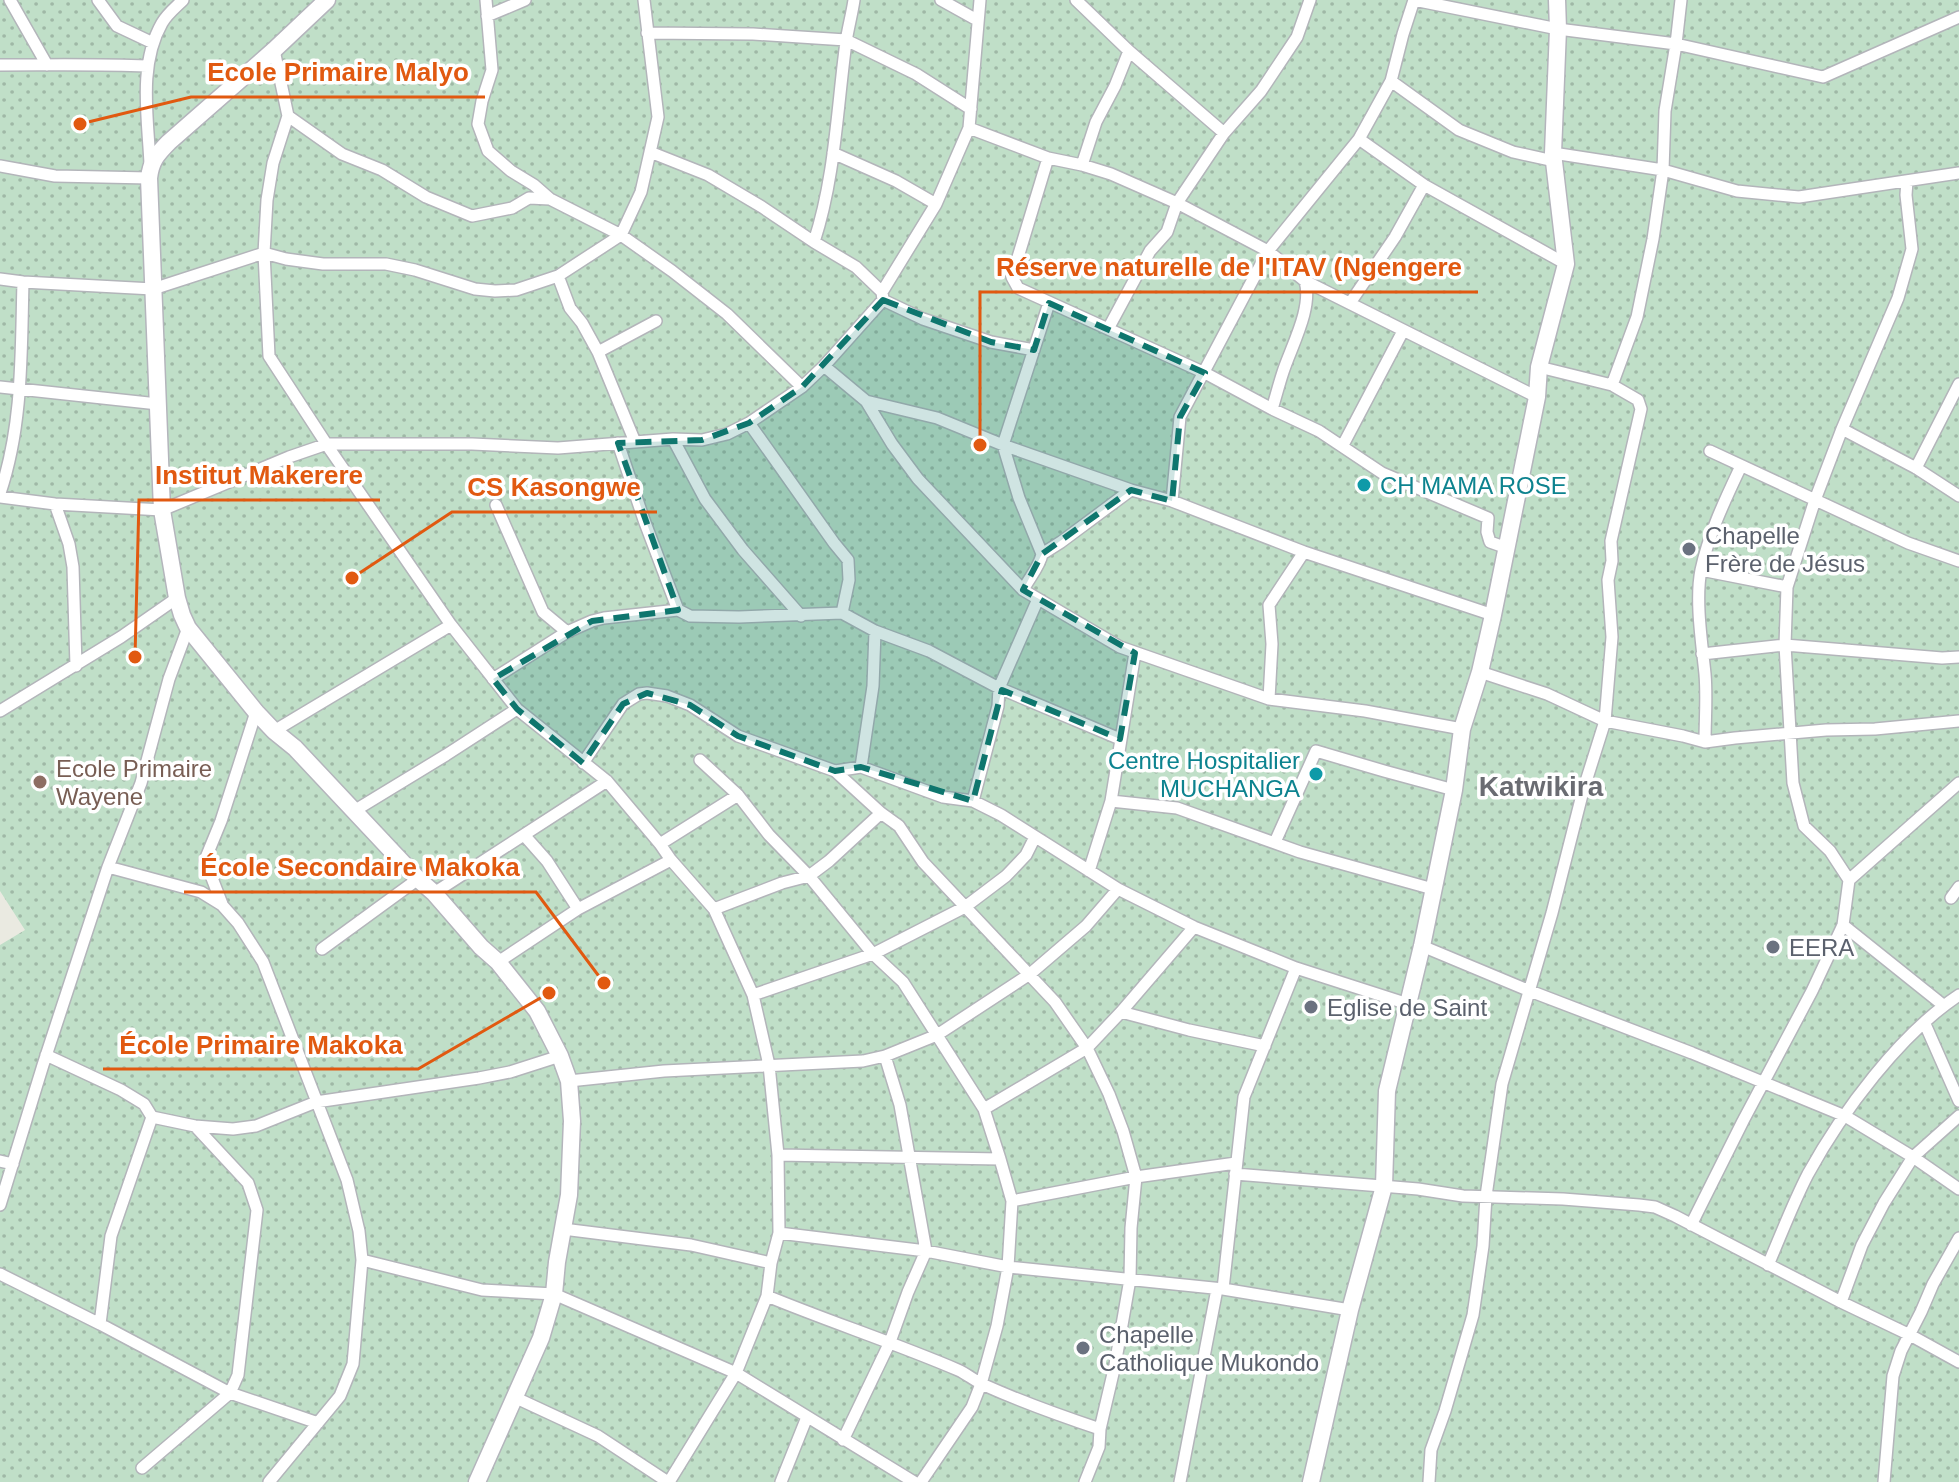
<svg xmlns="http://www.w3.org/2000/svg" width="1959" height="1482" viewBox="0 0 1959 1482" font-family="Arial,sans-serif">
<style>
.park{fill:url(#park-dots)}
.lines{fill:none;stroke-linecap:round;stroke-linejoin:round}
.street-casing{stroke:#b3b5ba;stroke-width:14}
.secondary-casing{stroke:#b4b5bc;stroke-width:19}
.street{stroke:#fff;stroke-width:11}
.secondary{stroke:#fff;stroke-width:16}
.marked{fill:#0f766e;fill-opacity:0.2;stroke:#0f766e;stroke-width:6;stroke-dasharray:16 10;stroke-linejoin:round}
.culture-dot{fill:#0f9aa8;stroke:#fff;stroke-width:3}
.worship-dot{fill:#6b7280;stroke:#fff;stroke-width:3}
.education-dot{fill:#8d6e63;stroke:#fff;stroke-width:3}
.labels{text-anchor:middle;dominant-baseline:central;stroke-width:7;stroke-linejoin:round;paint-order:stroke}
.culture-label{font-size:24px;fill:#0d838f;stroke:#fff;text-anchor:start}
.worship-label{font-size:24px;fill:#5b616d;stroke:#fff;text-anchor:start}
.education-label{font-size:24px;fill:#785e54;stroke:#fff;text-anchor:start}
.quarter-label{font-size:28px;font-weight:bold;fill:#6a6c72;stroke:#fff}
.leader{fill:none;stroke:#e15910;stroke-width:3}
.callout-dot{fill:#e15910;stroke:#fff;stroke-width:3}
.callout-label{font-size:26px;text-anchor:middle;font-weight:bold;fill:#e15910;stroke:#fff;stroke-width:7;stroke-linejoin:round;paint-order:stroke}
</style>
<defs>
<pattern id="park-dots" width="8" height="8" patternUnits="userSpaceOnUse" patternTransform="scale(2)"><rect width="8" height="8" fill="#c0dfc8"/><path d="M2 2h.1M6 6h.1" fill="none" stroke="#9fb8a6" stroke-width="1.8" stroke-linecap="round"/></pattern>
</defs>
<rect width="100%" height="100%" fill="#eaeae1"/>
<!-- park -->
<path class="park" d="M0 0H1959V1482H0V945L25 930 0 891Z"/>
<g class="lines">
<!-- street casing -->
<g class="street-casing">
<path id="street" d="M10 0 47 65
M98 0 117 26 153 43
M486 0 492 70 482 101 478 124 488 151 511 171 534 185 550 199 621 235 672 271 727 314 802 387
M941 0 977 20
M1076 0 1129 51 1224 133
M1414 0 1558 29 1676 44 1823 77 1959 17
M487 16 525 0
M647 33 753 34 846 40 916 74 971 109
M274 50 288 116 273 163 267 200 264 253 269 356 331 451 451 625 517 709 607 781 660 844 671 860 714 909 753 995 769 1065 778 1155 779 1233 771 1263 767 1296 736 1373 669 1482
M0 65C49 65 98 64 147 66
M1391 81 1459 130 1513 152 1554 161
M288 116 342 154 382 170 426 197 472 216 512 208 529 198 550 199
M969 128 1048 158 1082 165 1111 174 1177 203 1268 251 1305 281 1537 397
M1359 139 1424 185 1566 264
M650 152 708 175 762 207 814 242 856 267 882 292
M833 153 896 181 936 204
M1553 153 1663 170 1737 191 1799 197 1959 173
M1048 158 1012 277 1018 288 1205 373 1272 409 1319 431 1382 473 1488 518 1487 532 1490 542 1507 548
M150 164C148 118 138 65 162 23 167 14 176 7 183 0
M1082 165 1096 122 1115 86 1129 51
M0 166 55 176 149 178
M814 242C835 178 837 109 846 42 848 28 852 14 854 0
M0 279 23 282 153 289 264 253 286 259 323 264H386L415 270 475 289 495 291 516 290 558 276
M883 300 923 319 991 342 1034 350
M1350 303 1395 237 1424 185
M1108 329 1150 251 1167 232 1177 203 1224 133 1261 91 1297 37 1310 0
M598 352 656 321
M824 366 866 401 937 418 1003 445 1131 490 1172 501 1304 552 1493 615
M1612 385 1637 317 1653 239 1663 170 1665 111 1676 44 1681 0
M0 387 158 404
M866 401 892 444 918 479 1023 590 1120 647 1269 699 1365 711 1462 729
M1272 409C1276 396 1279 384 1283 372 1291 347 1313 308 1305 281
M749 423 834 543 848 560 849 580 842 613
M1842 429 1916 468 1959 496
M673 439 705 499 743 550 801 616
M635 442 598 352 582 323 570 308 558 276 621 235 641 192 658 117 644 0
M618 443 644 520 678 610
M1343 445 1403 331
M1710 451 1908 543 1959 561
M1916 468 1959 384
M0 493C23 425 21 353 23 282
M0 497 55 504 162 510 289 457 327 444H472L558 448 673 439 702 440 727 434 749 423 802 387 824 366 883 300 882 292 936 204 969 128 980 0
M1172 501 1180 417 1268 251 1359 139 1391 81 1403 34 1414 0
M55 504 69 544 73 567 76 666
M496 505 543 612 567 632
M1042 554 1019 498 1003 445 1049 303
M1701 570 1787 587
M1023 590C1029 578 1040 566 1042 554L1061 542 1131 490
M1702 654 1785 645 1942 658 1959 657
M1480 672 1547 694 1605 721 1683 736 1705 742 1735 738 1826 730 1875 729 1959 721
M493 679 567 632 592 621 604 618 678 610 690 616 739 617 842 613 875 631 929 651 999 688 1120 739
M1269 699 1272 644 1269 605 1304 552
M0 711 121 637 177 598
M274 731 451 625
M1705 742C1705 720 1707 697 1705 674 1702 644 1695 600 1701 570 1709 533 1725 500 1741 466
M700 760 738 795 769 835 809 876 873 954 903 982 984 1109 1000 1159 1012 1201 1008 1267 997 1326 981 1384 972 1407 921 1482
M583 763 623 704 639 694 647 693 667 696 690 705 738 736 835 771 861 767 943 797 973 801 1001 815 1118 889 1194 927 1296 968 1408 1004
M861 767 873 686 875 631
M835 771 881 813 899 826 923 862 1055 1002 1087 1048 1109 1094 1123 1131 1136 1177 1131 1228 1130 1279 1115 1365 1100 1429 1099 1447 1085 1482
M973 801 998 706 999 688 1038 599
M1111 801 1177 808 1300 852 1433 889
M354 811 446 755 517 709
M524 835 547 861 578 909
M1275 842 1316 751 1384 771 1454 790
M660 844 738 795
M108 867 201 892 222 905 238 923 263 962 347 1180 359 1231 362 1260 482 1290 554 1294 736 1373 914 1482
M1089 871 1111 801 1135 653
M1849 880 1830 851 1804 826 1793 783 1785 645 1787 587 1815 500 1842 429 1898 298 1912 249 1906 195 1907 181
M434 893 607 781
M1951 898 1959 887
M222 904 205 860 221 821 256 712
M714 909 782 883 809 876 829 861 881 813
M1843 925 1943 1005
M1422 946 1530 991 1692 1053 1845 1116 1913 1157 1959 1189
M322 949 418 879
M498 962 578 909 671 860
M753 995 873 954 965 907 1006 876 1026 855 1035 837
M1121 1012 1189 1030 1265 1046
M1925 1024 1959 1101
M46 1055 121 1090 144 1104 152 1117 195 1126 233 1129 256 1126 316 1102 479 1078 510 1072 560 1056
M569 1081 664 1071 863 1061 885 1056 937 1035 1030 974 1086 926 1118 889
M984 1109 1087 1048 1121 1012 1194 927
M778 1155 1000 1159
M0 1161 13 1164
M1235 1174 1418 1189 1463 1196 1563 1199 1639 1205 1655 1207 1675 1216 1841 1302 1910 1335 1959 1362
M1012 1201 1136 1177 1236 1163
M0 1205 43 1065 108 867 141 783 169 679 188 628
M1691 1225 1743 1121 1812 991 1843 925 1849 880 1959 783
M563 1229 691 1245 771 1263
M779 1233 926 1251 1008 1267 1223 1289 1350 1310
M1768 1265C1781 1235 1793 1203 1808 1174 1842 1112 1900 1034 1959 995
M0 1274 100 1324 111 1236 152 1117
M1223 1289 1244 1097 1296 968
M767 1296C830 1322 895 1343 958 1370 967 1374 975 1381 984 1385 1022 1402 1061 1416 1100 1429
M1841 1302 1862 1245 1884 1203 1913 1157 1959 1116
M100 1324 230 1393 318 1423
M514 1397 598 1436 668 1482
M843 1440 890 1342 908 1292 926 1251 900 1105 885 1056
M142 1468 230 1393 238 1375 257 1210 248 1183 195 1126
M269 1482 340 1396 353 1364 362 1260
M781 1482 807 1417
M1180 1482 1217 1289
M1429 1482 1431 1450 1445 1411 1473 1315 1483 1246 1486 1196 1502 1084 1552 913 1583 791 1605 721 1612 637 1608 580 1612 561 1611 541 1641 409 1638 400 1612 385 1539 367
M1884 1482 1893 1376 1901 1351 1921 1312 1933 1284 1959 1238"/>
</g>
<!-- secondary casing -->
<g class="secondary-casing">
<path id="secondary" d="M327 0 274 50 169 142C157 154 151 161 149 178L162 510 177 598 182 615 188 628 256 712 274 731 295 748 418 879 434 893 481 947 498 962 537 1011 560 1056 569 1081 572 1121 569 1195 557 1262 554 1294 541 1338 477 1482
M1311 1482 1350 1310 1384 1186 1387 1091 1422 946 1454 790 1462 729 1480 672 1493 615 1537 397 1539 367 1566 264 1553 153 1558 29 1557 0"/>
</g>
<!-- street -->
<use href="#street" class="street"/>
<!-- secondary -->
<use href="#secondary" class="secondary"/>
</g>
<!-- marked area -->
<path class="marked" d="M883 300 991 342 1034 350 1049 303 1205 373 1180 417 1172 501 1131 490 1042 554 1023 590 1135 653 1120 739 1002 690 973 801 861 767 835 771 738 736 690 705 647 693 623 704 583 763 517 709 493 679 592 621 678 610 618 443 702 440 749 423 802 387Z"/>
<!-- markers -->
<g class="culture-dot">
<circle cx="1364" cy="485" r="8"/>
<circle cx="1316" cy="774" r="8"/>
</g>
<g class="worship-dot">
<circle cx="1689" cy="549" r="8"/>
<circle cx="1773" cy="947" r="8"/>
<circle cx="1311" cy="1007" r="8"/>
<circle cx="1083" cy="1348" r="8"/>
</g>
<circle class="education-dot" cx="40" cy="782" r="8"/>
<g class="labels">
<!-- culture labels -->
<g class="culture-label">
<text x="1380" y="485">CH MAMA ROSE</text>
<text x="1300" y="760" text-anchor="end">Centre Hospitalier<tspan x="1300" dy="28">MUCHANGA</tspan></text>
</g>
<!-- worship labels -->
<g class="worship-label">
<text x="1705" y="535">Chapelle<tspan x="1705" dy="28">Frère de Jésus</tspan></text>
<text x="1789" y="947">EERA</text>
<text x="1327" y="1007">Eglise de Saint</text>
<text x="1099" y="1334">Chapelle<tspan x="1099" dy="28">Catholique Mukondo</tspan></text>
</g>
<!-- education labels -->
<g class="education-label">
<text x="56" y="768">Ecole Primaire<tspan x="56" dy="28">Wayene</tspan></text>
</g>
<!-- quarter labels -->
<g class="quarter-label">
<text x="1541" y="786">Katwikira</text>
</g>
</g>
<!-- callouts -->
<path class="leader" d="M80 124L191 97H485M980 445L980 292H1478M135 657L139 500H380M352 578L452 512H657M604 983L536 892H184M549 993L418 1069H103"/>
<g class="callout-dot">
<circle cx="80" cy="124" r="8"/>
<circle cx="980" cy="445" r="8"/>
<circle cx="135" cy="657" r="8"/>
<circle cx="352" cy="578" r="8"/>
<circle cx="604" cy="983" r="8"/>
<circle cx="549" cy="993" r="8"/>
</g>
<g class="callout-label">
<text x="338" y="81">Ecole Primaire Malyo</text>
<text x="1229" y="276">Réserve naturelle de l'ITAV (Ngengere</text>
<text x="259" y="484">Institut Makerere</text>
<text x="554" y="496">CS Kasongwe</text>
<text x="360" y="876">École Secondaire Makoka</text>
<text x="261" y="1054">École Primaire Makoka</text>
</g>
</svg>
